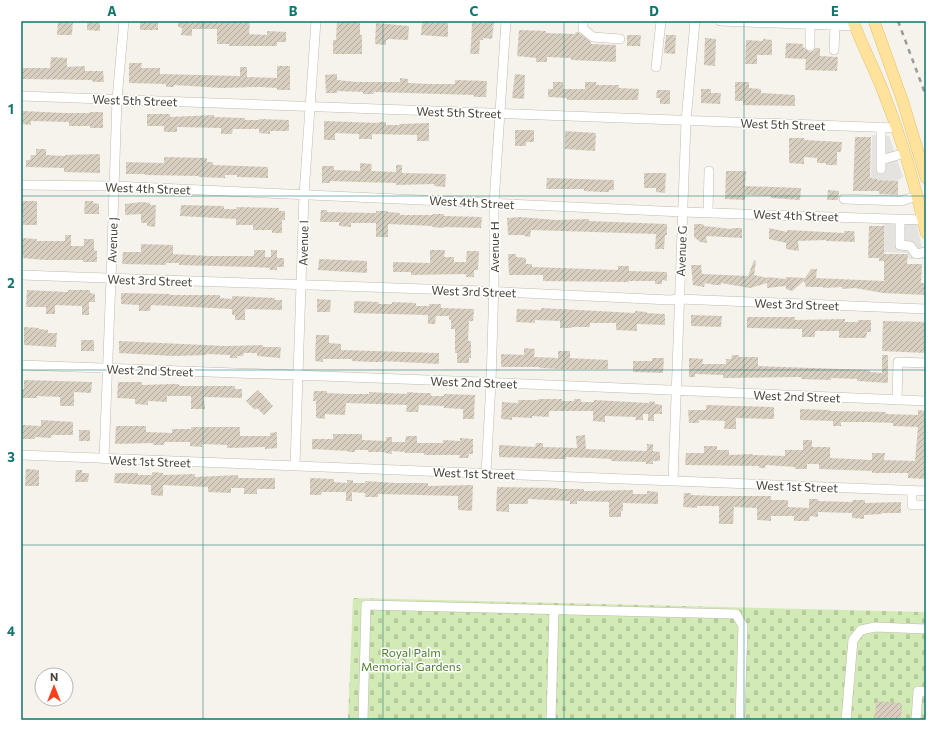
<svg xmlns="http://www.w3.org/2000/svg" width="947" height="741" viewBox="0 0 947 741" font-family="Commissioner,sans-serif">
<style>
.cemetery{fill:url(#cemetery-stones)}
.parking{fill:#e5e3e0}
.building{fill:url(#building-hatch)}
.lines{fill:none;stroke-linecap:round;stroke-linejoin:round}
.minor-casing{stroke:#c2bbae;stroke-width:10}
.major-casing{stroke:#e6c16a;stroke-width:12}
.minor{stroke:#fff;stroke-width:9}
.major{stroke:#ffe39c;stroke-width:11}
.rail{stroke:#9a9a9a;stroke-width:2.5;stroke-dasharray:5 5;stroke-linecap:butt}
.grid{fill:none;stroke:#0f766e;stroke-width:1;stroke-opacity:0.55}
.labels{text-anchor:middle;dominant-baseline:central;stroke-width:3;stroke-linejoin:round;paint-order:stroke}
.street-label{font-size:12px;fill:#4b4439;stroke:#fff}
.park-label{font-size:12px;fill:#4a7f2a;stroke:#fff}
.neatline{fill:none;stroke:#0f766e;stroke-width:1.5}
.grid-label{font-size:13px;text-anchor:middle;font-weight:bold;fill:#0f766e}
</style>
<defs>
<pattern id="cemetery-stones" width="16" height="16" patternUnits="userSpaceOnUse"><rect width="16" height="16" fill="#d2eab5"/><path d="M2 7V4a2 2 0 0 1 4 0v3zM10 15v-3a2 2 0 0 1 4 0v3z" fill="#b6ca9c"/></pattern>
<pattern id="building-hatch" width="6" height="6" patternUnits="userSpaceOnUse"><rect width="6" height="6" fill="#d8cfc1"/><path d="M-1 1l2-2M0 6l6-6M5 7l2-2" fill="none" stroke="#b1aa9e"/></pattern>
</defs>
<rect width="100%" height="100%" fill="#f6f3ec"/>
<!-- cemetery -->
<path class="cemetery" d="M353 598 926 612V720H348Z"/>
<!-- parking -->
<path class="parking" d="M872 135 889 136 903 177 897 181 879 180 871 178Z
M883 218 917 224 924 259H909L908 253 884 252Z"/>
<!-- building -->
<path class="building" d="M58 21H73L72 35H57Z
M87 21H100V31L87 30Z
M140 21H158V30H140Z
M178 21H250L249 34 267 35V31L286 32V42H277V46H229V44H217V29H192V36L181 35 182 28 178 27Z
M337 21H360V35H362V54H333V40H336Z
M488 21 494 22 492 39 483 38V40H480L479 54H470L471 44 472 22 488 23Z
M422 22 448 23V37L421 35Z
M376 23 409 26 408 40 388 39V40H386V45L375 44Z
M519 30 546 31V33L575 34 576 32H578L591 42V44L616 45V62L571 60V58L547 57V62H536V58L517 56Z
M627 35H641L640 46H627Z
M666 35H676L675 54 664 53Z
M705 38 716 39 715 66 704 65Z
M763 39 772 40V55H757V64H745L746 40 763 41Z
M786 43 803 44V47L810 52 813 51 816 48H820V56L838 57 837 71 805 70 806 59 785 58Z
M51 57 67 58V67L85 66V71H103L104 82H93L92 80 21 79V68H50Z
M129 63H142L141 68H160V74L240 76V67H247V77L277 78V66H290V90H277V88L259 87 221 88 174 85V87H166V84L129 83Z
M337 74V80L357 82H400V78L408 79V83L431 84H455V80L487 81 486 97H474V95L374 92V94H363V92L337 91V93H326L325 75Z
M515 74 525 75 524 99 512 98Z
M553 82H563V89H585V82H596V85H619V88L639 89 638 100H567V98L548 97V89H553Z
M735 82H749V88L761 89V93L795 95V106L743 105V101H735Z
M701 89H711V93H721L720 104 701 103Z
M657 90H670V104H660V98H656Z
M23 111 64 113H90V112H103V128H90V126H69V122L31 121V125L22 124Z
M147 114H170V117L214 115V117L245 118V120H259V119L289 120V131H270V134L259 133V129H233L232 134H221V128L177 127V132H164V126H147Z
M324 121 379 123V122H386V125H399V124L429 123V141H417V135L372 134V139H359V134L335 133V140H324Z
M515 130H534V142H526V146H515Z
M565 131 596 133 595 151 565 149Z
M855 137H871L870 178 877 179V180L898 181V195L879 194V191H853Z
M789 138H804V140L842 142 841 152H837V165H826V163H817V158L804 157V164L789 163Z
M36 149H46V155L65 156V155L100 154V173L64 172V168L26 167V160H30L31 155H36Z
M164 157 207 158V162H213V165L268 167V178L237 177V175H225V178L199 177V176L145 175V174H126V162L164 163Z
M360 163 372 164 371 171 396 172V165H402V173L446 174 445 187 434 186V184L396 185V183L359 182 330 181V183H322V166H334V170L360 171Z
M726 171H746L745 186 801 188 800 200 771 198V196L745 195V200L725 199Z
M644 173H666L665 193 656 192V188H644Z
M547 178 614 180V190H609V192H602L584 191V189H546Z
M828 190 839 191 838 200H827Z
M21 201H37V225H23V214H21Z
M85 201H93V203L99 204V214H84Z
M142 202 150 203V205H156L155 227 147 226V223H141V214L125 215V204Z
M181 205 224 206V209H236L237 207 279 208V211H285V220H282V233H272V230H253V225H236V219L180 216Z
M321 210H327V212L376 213V211H388V212L400 213V215H433V214H444V216L482 217 481 228 444 227V228L432 227V226L388 224V237H376V223H351V227L339 226V222H320Z
M519 217 556 220 589 219V221L667 224V235H665L664 249H655L656 234 531 230 530 237 524 236V235H508L507 218Z
M694 224H703L704 226 732 229V228H742V238L706 236 707 243 700 242 694 237Z
M869 226H884V254H908L907 264H922L921 283H926V295L883 293 855 288 842 289V287L823 288V287H806L804 281 792 291 786 289V286L767 288V283L750 288 721 283V285H715L705 283 704 287 693 285 691 265H701L702 274 748 276 754 260 756 261 754 275 767 278V277L786 279V277L805 278 811 269H817L816 278 884 281V261H879V258H868Z
M769 228 787 232V230L844 233V231H854L855 242 826 241V240L798 241 799 251 786 249V243L769 239Z
M65 235H71V246H84V239H94V250L97 251V262H83V260H45L22 258V238L37 239 36 241H65Z
M141 244 173 245V254L209 256H254V250H265V257H271V250H277V258H284V267H277V270H270V268L253 267 179 265V263H166V265L122 264 123 252H141Z
M430 250H445L444 257H454V262H466L467 251H479L478 270H474V277H466V274L411 275V272H393V262L430 263Z
M508 254H516V257L526 258V264H532V267L618 270V266H629V271L667 272V281L662 280V284H655V281H629V282L543 281V275H509Z
M319 259 367 261V273L318 270Z
M27 290 68 292V290H90V293L95 294V302H89V315H82V306L55 305V314H46V307H26Z
M121 293 170 294V295H220V298L232 299V296L275 298V300H282V310L245 309V320H235V315H232V309L151 305 150 311H139V305L121 304Z
M317 299 331 300 330 312H317Z
M354 301 379 302 378 304H392V302L416 303V306H429V304H441V308L474 309 473 321H469L468 341H471V358H469V363H457V353H455V329H451V320H449V316H436L435 324H428V315L354 313Z
M541 308 635 313V311L647 312V313L665 314V325L637 324V331L616 330V323H590V327H572V328H560V321L535 320V323L516 322 517 309 541 310Z
M691 315 722 316 721 327 691 326Z
M747 317H795V320L845 319V322H858V320H871V332H867L866 338H839V331H815V337H802V329L747 328Z
M883 321 926 322V353L882 351Z
M24 327 39 328V329L48 330V333H57L56 347 24 345Z
M316 335H329V343L341 344V350L439 353V364L383 361V362H372L352 361V359H323V362L315 361Z
M81 340H94V351H81Z
M119 341 225 346 263 345V347H281L280 358 257 356V353H244L243 356H237V358H230V355L206 354V355L174 356 119 353Z
M524 348 535 349 534 357 558 358V351H570V358L608 360V369H558L540 368V367H501V354L524 355Z
M732 355H739V357H758V366L870 370V372L882 373V355H888V383L857 381V379L831 378V380L801 379V377L723 378V375L695 374V377H689V358L703 359 702 364H726V359H731Z
M652 358H664L663 373 633 372V361H652Z
M24 380 92 382 91 393 74 392V406H60V397L37 396V398H22V389H24Z
M118 382H142V385L173 384H179V386H235V389H242V398L204 397 205 409H191V396H167V402L148 401V405L135 404V399L117 398Z
M258 390 273 406 264 415 257 408 255 410 246 401Z
M314 391H327V393L350 394H369V392L407 394V392L419 393H431V396H444V394L475 395 474 419H463V409L444 408V406L419 405 418 412H406L407 405 346 403 345 415 325 414V419L316 418V401H313Z
M538 399H562V401H574V399H581V402H594V400L649 403V401L655 402V404L662 405V414H654V421H648V414H643V420H635L636 417 605 416V422L593 421V411H549V417L532 416V418L512 417V420L501 419 502 402 518 403V400H538Z
M706 405 774 407V419L736 418V429H724L725 421 699 420V423H689L688 410H706Z
M800 409 830 410V411L886 412V414L918 415V410L926 411V479L908 478V473H872V471L819 469V464H807V469H795V467L766 465 765 468H759V466L685 465 686 453H704V446H717V450H729V455L753 454V455L785 456V450H803V440H812V447H830V458L872 460V453H885L884 460 915 461 918 427 893 426V423L867 422H841V426H833V421L800 420Z
M41 420 73 422V435H51V438L35 437V439H21L22 425 41 426Z
M116 426H146V432L172 433V429H191V427H240V436H270V433L277 432V448L265 449V447L227 448V445L202 444V447L190 446V442H164V445H153V443L115 444Z
M79 430H90V441H79Z
M333 434H362V440L386 441V437H392V442H405L406 436H417V443H443V440L460 441V438L473 439V454H469L468 458H459L460 455H424V453H405V452L392 451V454L385 453V452H368V450H355V452H348V451L312 449V439H333Z
M585 435 586 449 647 451V444H653V451L660 452V461H653V464H646V462L611 461V459L592 458 566 457V459H555L499 457V445L535 447 536 443H543V447L577 448 576 436Z
M26 469 39 470V486H25Z
M76 470H82V473H89L88 482H75Z
M152 472 163 473V475L195 474V477L238 475V478H275V489H257V494H244V488H231V493L208 492V487L163 485V496L151 495V485L114 483 115 473H138V475H152Z
M310 478 334 479V482L347 483V480H353V483H365V481L396 483H428V486L473 485 472 511 458 510V496L378 494V497H365V493L352 492V501H346V492H322L321 495H310Z
M497 487 559 488V489H584V491L633 490V494H647V491L658 492V504L623 503V511H621V517H609V502L577 501V504H570V501L528 499V504H509V512L496 511Z
M684 493H691V495L714 496H771V500H788V507L809 508V499H818V501L852 502 853 500H865V503L901 502V513H882V514L864 515V519L852 518V513L818 512V517L810 516 809 521H794V516H771V521L757 520V508L734 507 733 524H719V506H697V508L683 507Z
M876 701 902 703 901 720H875Z"/>
<g class="lines">
<!-- minor casing -->
<g class="minor-casing">
<path id="minor" d="M583 21V29L593 37 620 39
M720 21 855 26
M810 46V25
M834 50 835 26
M656 67 661 21
M21 96 897 128
M881 127V169
M881 160 905 153
M21 185 114 186 683 212 923 220
M844 199 901 201 917 196
M708 212 709 171
M900 219V245L910 246 916 254 926 252
M21 275 483 291 670 300 679 299 926 309
M21 365 481 382 926 401
M897 400 898 362 926 363
M21 455 926 491
M104 459 111 279 117 99 124 21
M295 466 304 194 316 21
M486 473 491 382 494 283V203L506 21
M673 481 686 121 695 21
M912 490V505H926
M363 720 366 605 736 614 743 626 740 720
M551 720 554 610
M846 720 853 640 861 630 875 627 926 629
M916 720 918 691 926 692"/>
</g>
<!-- major casing -->
<g class="major-casing">
<path id="major" d="M853 21C861 43 872 64 881 86 900 133 915 183 926 233
M874 21 903 102 926 178"/>
</g>
<!-- minor -->
<use href="#minor" class="minor"/>
<!-- major -->
<use href="#major" class="major"/>
<!-- rail -->
<path class="rail" d="M898 21 926 96"/>
</g>
<!-- grid -->
<path class="grid" d="M203 21V720M383 21V720M564 21V720M744 21V720M21 196H926M21 370H926M21 545H926"/>
<g class="labels">
<!-- street labels -->
<g class="street-label">
<text transform="translate(135 100) rotate(2)">West 5th Street</text>
<text transform="translate(459 112) rotate(2)">West 5th Street</text>
<text transform="translate(783 124) rotate(2)">West 5th Street</text>
<text transform="translate(148 188) rotate(2)">West 4th Street</text>
<text transform="translate(472 202) rotate(3)">West 4th Street</text>
<text transform="translate(796 215) rotate(2)">West 4th Street</text>
<text transform="translate(112 240) rotate(-88)">Avenue J</text>
<text transform="translate(303 243) rotate(-89)">Avenue I</text>
<text transform="translate(494 247) rotate(-90)">Avenue H</text>
<text transform="translate(681 251) rotate(-88)">Avenue G</text>
<text transform="translate(150 280) rotate(2)">West 3rd Street</text>
<text transform="translate(474 291) rotate(2)">West 3rd Street</text>
<text transform="translate(797 304) rotate(2)">West 3rd Street</text>
<text transform="translate(150 370) rotate(2)">West 2nd Street</text>
<text transform="translate(474 382) rotate(2)">West 2nd Street</text>
<text transform="translate(797 396) rotate(2)">West 2nd Street</text>
<text transform="translate(150 461) rotate(2)">West 1st Street</text>
<text transform="translate(474 473) rotate(2)">West 1st Street</text>
<text transform="translate(797 486) rotate(2)">West 1st Street</text>
</g>
<!-- park labels -->
<g class="park-label">
<text x="411" y="652">Royal Palm<tspan x="411" dy="14">Memorial Gardens</tspan></text>
</g>
</g>
<!-- border -->
<rect width="947" height="741" fill="none" stroke="#ffffff" stroke-width="44"/>
<!-- north arrow -->
<g transform="translate(54 687)"><circle r="19" fill="#ffffff" stroke="#b7b4b0"/>
<path d="M0-3L7 15L0 10L-7 15Z" fill="#fc3f1d"/>
<text y="-6" font-size="11" font-weight="bold" text-anchor="middle" fill="#4b4439">N</text>
</g>
<rect x="22" y="22" width="903" height="697" class="neatline"/>
<g class="grid-label">
<text x="112" y="16">A</text>
<text x="293" y="16">B</text>
<text x="474" y="16">C</text>
<text x="654" y="16">D</text>
<text x="835" y="16">E</text>
<text x="11" y="114">1</text>
<text x="11" y="288">2</text>
<text x="11" y="462">3</text>
<text x="11" y="636">4</text>
</g>
</svg>
